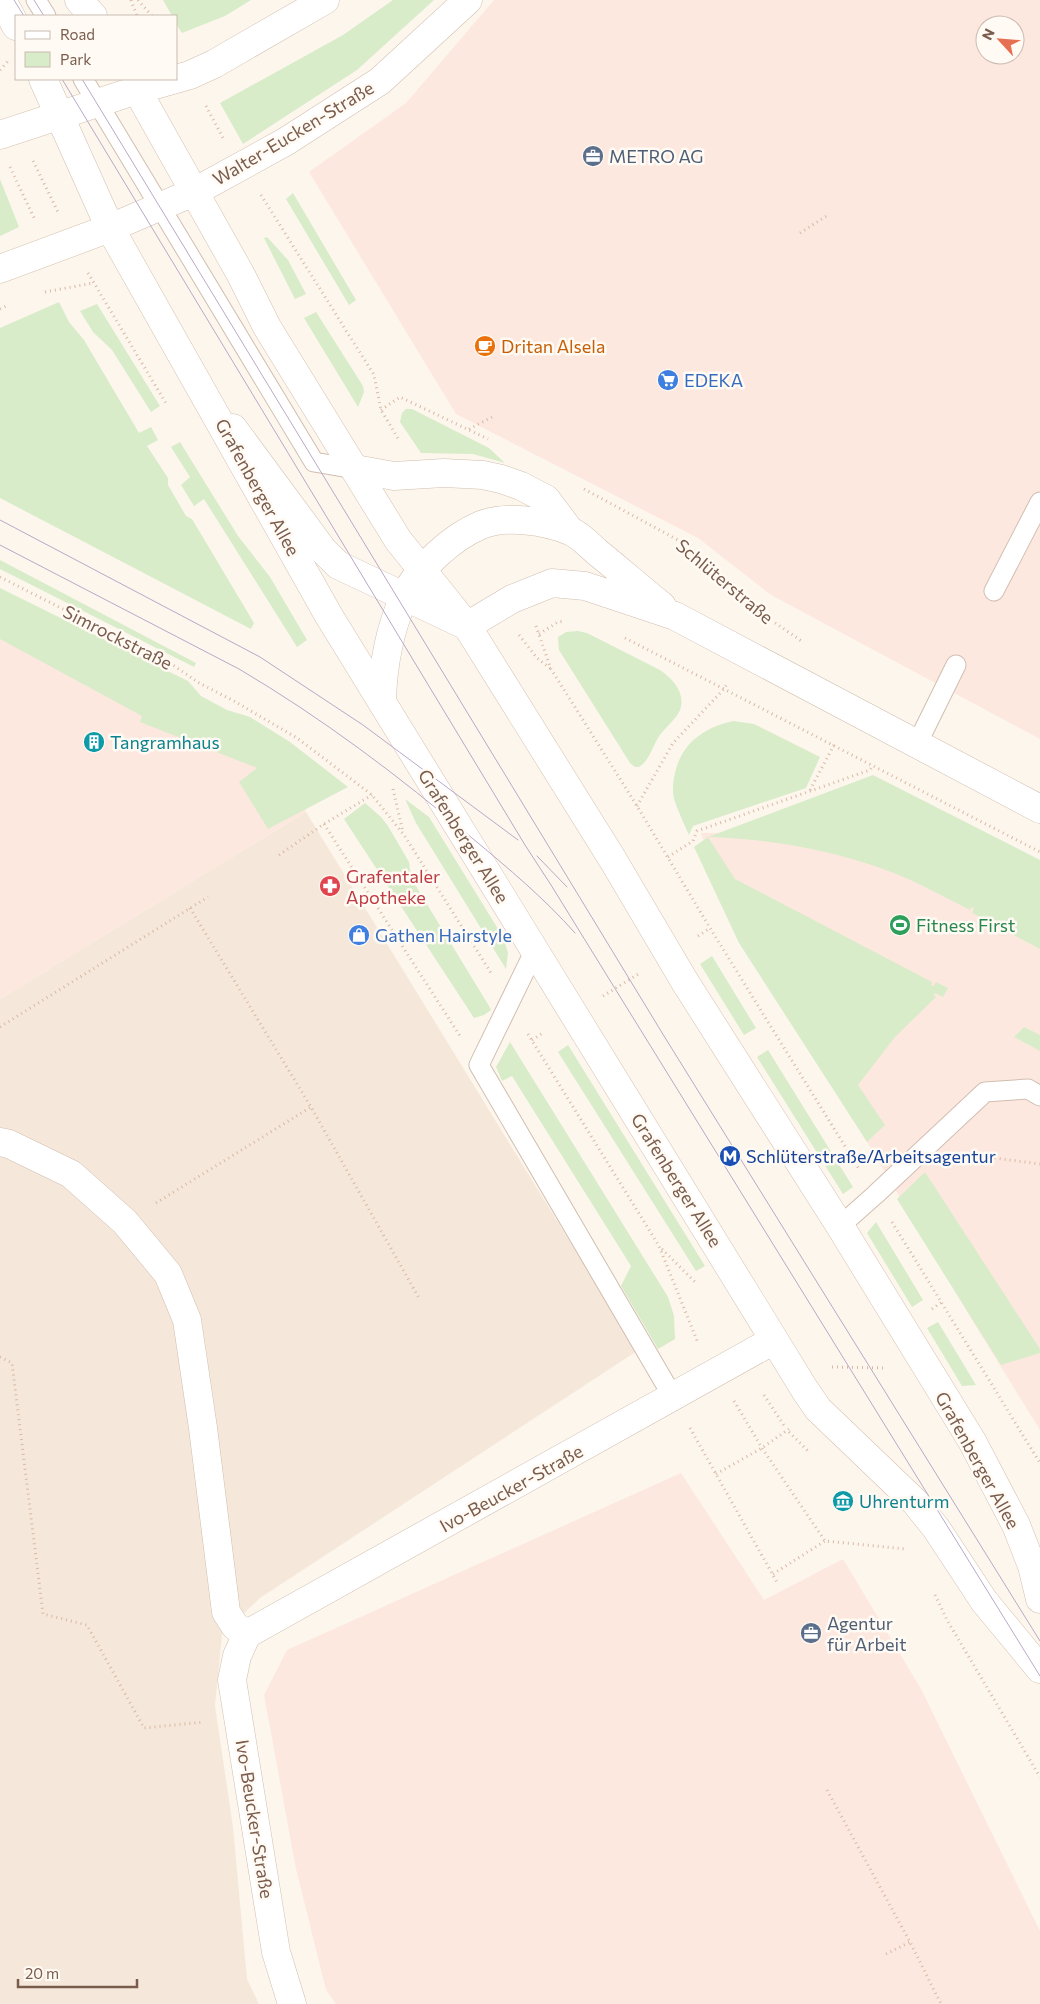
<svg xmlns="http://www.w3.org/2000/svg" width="1040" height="2004" viewBox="0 0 1040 2004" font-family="Commissioner,sans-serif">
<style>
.residential{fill:#f5e8da}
.commercial{fill:#fde8e0;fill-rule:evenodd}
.green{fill:#d8ecc9}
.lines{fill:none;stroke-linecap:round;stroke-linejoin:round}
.service-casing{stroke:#d1beb0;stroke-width:21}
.minor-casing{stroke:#d1beb0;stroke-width:29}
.tertiary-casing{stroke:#d1beb0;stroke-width:29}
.secondary-casing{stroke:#d6c0b0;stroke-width:29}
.path{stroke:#d9b8a5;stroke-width:3;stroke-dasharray:1 4;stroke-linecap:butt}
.service{stroke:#fff;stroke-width:19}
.minor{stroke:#fff;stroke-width:28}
.tertiary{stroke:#fff;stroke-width:28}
.secondary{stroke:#fff;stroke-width:28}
.tram{stroke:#b9a8c9;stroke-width:1}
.labels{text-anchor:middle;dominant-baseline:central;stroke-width:5;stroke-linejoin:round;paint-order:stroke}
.street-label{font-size:18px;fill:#7a5c4d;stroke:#fffaf3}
.service-label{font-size:18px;fill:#4e5e75;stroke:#fffaf3;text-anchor:start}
.food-label{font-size:18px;fill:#c56008;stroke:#fffaf3;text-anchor:start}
.shop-label{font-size:18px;fill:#366cbe;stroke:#fffaf3;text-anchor:start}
.culture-label{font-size:18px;fill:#0d838f;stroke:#fffaf3;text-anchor:start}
.health-label{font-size:18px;fill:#be3a42;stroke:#fffaf3;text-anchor:start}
.leisure-label{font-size:18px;fill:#27864d;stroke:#fffaf3;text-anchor:start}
.transit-label{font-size:18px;fill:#164399;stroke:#fffaf3;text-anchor:start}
</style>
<rect width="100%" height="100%" fill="#fdf6ec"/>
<!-- residential -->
<path class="residential" d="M306 812 637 1351 260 1598 222 1634 215 1706 233 1827 247 1979 259 2004H0V999Z"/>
<!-- commercial -->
<path class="commercial" d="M494 0H1040V739L771 595 698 538 456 414 309 172 406 103ZM985 25H1015V55H985Z
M0 637 267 749 306 812 0 999Z
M852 831 1040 933V1430L975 1325 866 1140 744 945 701 833Z
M681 1473 764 1600 843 1559 921 1689 1040 1931V2004H336L326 1990 296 1869 264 1695 287 1650Z"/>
<!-- green -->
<path class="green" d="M163 0H251L225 16 182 33 176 24V16H172Z
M393 0H434L357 70 243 144 220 103 343 35Z
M0 179 19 227 0 236Z
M293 193 356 300 349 305 286 199Z
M267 237 288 260 306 294 295 299 264 238Z
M59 302 69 322 84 340 139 433 151 427 158 440 147 446 168 478V485L186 516 192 519 254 623 251 629 0 498V328Z
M97 304 160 406 151 412 112 350 93 332 80 311Z
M316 312 363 386 364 392 358 407 304 318Z
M406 409H412L489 448 505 463 473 454 421 453 400 422 402 413Z
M180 442 238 536 270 577 307 640 297 647 204 499 194 506 181 485 190 477 171 447Z
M0 560 196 663 194 667 0 569Z
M0 588 188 681 201 696 227 710 250 717 290 742 348 787 268 829 239 782 257 768 140 722 142 716 0 639Z
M578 631 587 633 660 670C673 679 686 693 680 710 676 720 664 728 658 738 652 748 649 761 639 767H635L630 763 559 650 558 637 566 632Z
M734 721 754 724 820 757 806 788 693 826 689 835C684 824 678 811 674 799 672 791 673 781 675 773 682 742 705 727 734 721Z
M873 775 1040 860V949L972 913 974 908 972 907 970 910C944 897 918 882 891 872 833 850 770 839 708 837L735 879 932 982 931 985 934 986 936 982 948 988 943 997 935 993 934 995 936 997 895 1037 858 1085 885 1125 867 1142 739 943 694 847 708 837Z
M405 799 429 817 503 937 508 953 506 969 416 823Z
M365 803 381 817 388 826 409 862 411 878 489 1006 491 1010 484 1015 474 1018 344 819Z
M712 956 756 1028 744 1035 700 964Z
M1024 1027 1040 1035V1051L1014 1037Z
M510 1042 668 1297 674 1316 675 1339 658 1349 621 1286 631 1266 512 1076 502 1081 496 1067Z
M568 1045 705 1266 696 1271 558 1052Z
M768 1050 853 1187 843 1194 757 1057Z
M925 1172 1040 1349V1353L1001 1365 897 1199Z
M876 1222 923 1300 912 1307 867 1233Z
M938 1322 976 1385 962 1386 927 1328Z"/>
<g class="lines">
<!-- service casing -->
<g class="service-casing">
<path id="service" d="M36 0 46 16
M83 79 314 462 355 469
M994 591 1040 502
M917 744 956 665
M535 950 479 1065 673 1397
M840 1226 875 1195 985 1092 1028 1089 1040 1096"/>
</g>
<!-- minor casing -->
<g class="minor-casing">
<path id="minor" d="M137 90 190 75 214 64 325 0
M110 228 194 192 285 142 380 81 468 0
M233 428 323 550 338 565 467 626 512 599 552 583 585 586 675 616 1040 809
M355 469 394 476 444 473 483 475 501 479 521 486 546 499 570 531
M382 701C383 664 389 631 404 597 417 569 452 537 481 525 506 515 546 521 570 531 580 535 589 545 597 552 619 570 640 588 662 606
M0 1142 9 1144 71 1174 125 1222 168 1274 187 1320 203 1428 226 1612 235 1626 247 1634
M292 2004 276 1952 232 1680 237 1656 247 1634 774 1340"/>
</g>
<!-- tertiary casing -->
<g class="tertiary-casing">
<path id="tertiary" d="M2 0 16 26
M79 0 93 16
M43 79 110 228"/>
</g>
<!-- secondary casing -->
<g class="secondary-casing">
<path id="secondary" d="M0 135 137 90 241 275 267 327 398 540 467 626 613 860 685 982 840 1226 972 1441 1016 1525 1032 1566 1040 1599
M0 269 110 228 329 616 805 1390 818 1409 915 1502 936 1528 984 1601 1040 1669"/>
</g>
<!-- path -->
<path class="path" d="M131 0 137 16
M138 0 152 16
M0 70 10 59
M206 106 223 138
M33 161 58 212
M10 167 35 220
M261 195 374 375 381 410 399 440
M800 233 828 215
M88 273 167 405
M45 292 93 283
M0 309 8 305
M381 410 400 397 488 439
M469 429 492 417
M584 489 689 546 765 616 803 642
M0 577 173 665 199 683 234 701 297 738 372 795 404 835 491 973
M536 626 551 669 637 806 710 928 859 1169
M539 634 558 622 565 621
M519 635 537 658 551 669
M625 638 1040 852
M393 789 403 832
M810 790 834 745
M637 806 673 743 724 689 728 682
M324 824 460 1036
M279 855 324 824 372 795
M668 857 693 841 697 831 870 770 873 765
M190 908 311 1107 419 1298
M698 936 710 928
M603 996 640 973
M0 1027 208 897
M528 1034 659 1246 698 1343
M532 1040 544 1032
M965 1154 1040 1164
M156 1203 311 1107
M892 1222 1040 1463
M662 1249 696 1283
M932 1309 942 1302
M0 1357 12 1363 43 1614 87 1625 144 1728 204 1722
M832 1367 886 1368
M764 1395 785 1427
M734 1401 762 1448 825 1541 906 1549
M690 1428 778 1584
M789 1432 808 1451
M716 1474 762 1448 789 1429
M773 1574 825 1541
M935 1595 947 1620 1040 1777
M827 1790 910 1942 941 2004
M886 1954 910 1942"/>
<!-- service -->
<use href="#service" class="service"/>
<!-- minor -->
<use href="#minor" class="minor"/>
<!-- tertiary -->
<use href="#tertiary" class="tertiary"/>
<!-- secondary -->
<use href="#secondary" class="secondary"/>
<!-- tram -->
<path class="tram" d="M14 0 24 16
M34 0 44 16
M62 79 525 845 551 885 1040 1676
M82 79 664 1036 1040 1641
M0 520 260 657 363 725 518 840
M0 545 239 669C322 718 399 776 472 838 508 868 544 898 575 933
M537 856 567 887"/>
</g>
<!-- icons -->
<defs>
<g id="office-disc" transform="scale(1.125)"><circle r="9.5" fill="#5c6f8a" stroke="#fffaf3"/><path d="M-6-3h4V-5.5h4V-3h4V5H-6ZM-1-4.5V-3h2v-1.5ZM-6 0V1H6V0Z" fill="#fff"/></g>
<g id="cafe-disc" transform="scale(1.125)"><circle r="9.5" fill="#e8710a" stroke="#fffaf3"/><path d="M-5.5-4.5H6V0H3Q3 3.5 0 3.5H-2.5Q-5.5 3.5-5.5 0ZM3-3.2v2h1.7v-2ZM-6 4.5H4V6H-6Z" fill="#fff"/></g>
<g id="supermarket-disc" transform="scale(1.125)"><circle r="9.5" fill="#3f7fe0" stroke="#fffaf3"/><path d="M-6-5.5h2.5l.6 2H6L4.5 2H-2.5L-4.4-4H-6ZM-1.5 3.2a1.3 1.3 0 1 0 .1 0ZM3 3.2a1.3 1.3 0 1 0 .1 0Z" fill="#fff"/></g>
<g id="building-disc" transform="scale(1.125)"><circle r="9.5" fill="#0f9aa8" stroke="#fffaf3"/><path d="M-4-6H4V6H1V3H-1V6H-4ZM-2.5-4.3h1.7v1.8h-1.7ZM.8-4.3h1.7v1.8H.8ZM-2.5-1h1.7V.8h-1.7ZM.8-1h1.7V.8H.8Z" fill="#fff"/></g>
<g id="pharmacy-disc" transform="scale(1.125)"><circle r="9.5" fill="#e0444e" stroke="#fffaf3"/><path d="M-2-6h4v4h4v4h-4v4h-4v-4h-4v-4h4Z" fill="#fff"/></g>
<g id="stadium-disc" transform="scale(1.125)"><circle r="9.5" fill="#2e9e5b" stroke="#fffaf3"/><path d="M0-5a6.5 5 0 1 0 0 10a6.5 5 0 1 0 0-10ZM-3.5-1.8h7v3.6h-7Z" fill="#fff"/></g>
<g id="shop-disc" transform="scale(1.125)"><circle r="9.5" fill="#3f7fe0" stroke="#fffaf3"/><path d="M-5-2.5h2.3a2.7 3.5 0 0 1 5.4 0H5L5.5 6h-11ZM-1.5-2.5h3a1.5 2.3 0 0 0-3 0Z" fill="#fff"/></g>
<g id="metro-disc" transform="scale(1.125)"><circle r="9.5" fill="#1a4fb4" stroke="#fffaf3"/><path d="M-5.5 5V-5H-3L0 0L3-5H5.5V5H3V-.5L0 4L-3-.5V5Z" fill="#fff"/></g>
<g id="museum-disc" transform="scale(1.125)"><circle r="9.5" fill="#0f9aa8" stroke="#fffaf3"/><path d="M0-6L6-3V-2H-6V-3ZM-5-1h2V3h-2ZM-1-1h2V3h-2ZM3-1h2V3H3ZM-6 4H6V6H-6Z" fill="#fff"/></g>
</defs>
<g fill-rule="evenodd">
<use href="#office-disc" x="593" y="156"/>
<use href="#cafe-disc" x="485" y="346"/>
<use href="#supermarket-disc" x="668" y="380"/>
<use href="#building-disc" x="94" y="742"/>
<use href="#pharmacy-disc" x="330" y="886"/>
<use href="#stadium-disc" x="900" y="925"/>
<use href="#shop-disc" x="359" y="935"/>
<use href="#metro-disc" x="730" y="1156"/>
<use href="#museum-disc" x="843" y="1501"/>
<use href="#office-disc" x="811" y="1633"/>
</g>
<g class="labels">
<!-- street labels -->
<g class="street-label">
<text transform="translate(293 133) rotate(-31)">Walter-Eucken-Straße</text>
<text transform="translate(258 487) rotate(61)">Grafenberger Allee</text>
<text transform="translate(725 581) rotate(40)">Schlüterstraße</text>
<text transform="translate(118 637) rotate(27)">Simrockstraße</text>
<text transform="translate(464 836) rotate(58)">Grafenberger Allee</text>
<text transform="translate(677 1180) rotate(58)">Grafenberger Allee</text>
<text transform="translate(978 1460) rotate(61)">Grafenberger Allee</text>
<text transform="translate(511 1488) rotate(-29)">Ivo-Beucker-Straße</text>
<text transform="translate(255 1819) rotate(81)">Ivo-Beucker-Straße</text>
</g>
<!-- service labels -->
<g class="service-label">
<text x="609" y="156">METRO AG</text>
<text x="827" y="1623">Agentur<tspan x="827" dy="21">für Arbeit</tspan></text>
</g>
<!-- food labels -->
<g class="food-label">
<text x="501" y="346">Dritan Alsela</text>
</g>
<!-- shop labels -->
<g class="shop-label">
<text x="684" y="380">EDEKA</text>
<text x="375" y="935">Gathen Hairstyle</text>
</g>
<!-- culture labels -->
<g class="culture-label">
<text x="110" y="742">Tangramhaus</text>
<text x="859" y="1501">Uhrenturm</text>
</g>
<!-- health labels -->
<g class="health-label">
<text x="346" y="876">Grafentaler<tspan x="346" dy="21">Apotheke</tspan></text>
</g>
<!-- leisure labels -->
<g class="leisure-label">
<text x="916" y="925">Fitness First</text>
</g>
<!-- transit labels -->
<g class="transit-label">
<text x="746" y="1156">Schlüterstraße/Arbeitsagentur</text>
</g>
</g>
<!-- legend -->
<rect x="15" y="15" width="162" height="65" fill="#fffaf3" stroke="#cabbb1"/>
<rect x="25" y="31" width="25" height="8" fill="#ffffff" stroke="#cabbb1"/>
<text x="60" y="40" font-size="15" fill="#7a5c4d">Road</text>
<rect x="25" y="52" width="25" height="15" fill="#d8ecc9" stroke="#cabbb1"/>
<text x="60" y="65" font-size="15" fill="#7a5c4d">Park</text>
<!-- north arrow -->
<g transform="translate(1000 40) rotate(296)"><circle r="24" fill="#fffaf3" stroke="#cabbb1"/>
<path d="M0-4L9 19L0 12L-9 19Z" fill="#e76f51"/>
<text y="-8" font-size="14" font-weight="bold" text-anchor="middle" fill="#7a5c4d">N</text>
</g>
<!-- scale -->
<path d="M18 1979v8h119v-8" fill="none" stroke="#7a5c4d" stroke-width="2.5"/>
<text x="25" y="1979" font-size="15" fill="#7a5c4d" stroke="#fffaf3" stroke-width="4" paint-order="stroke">20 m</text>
</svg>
